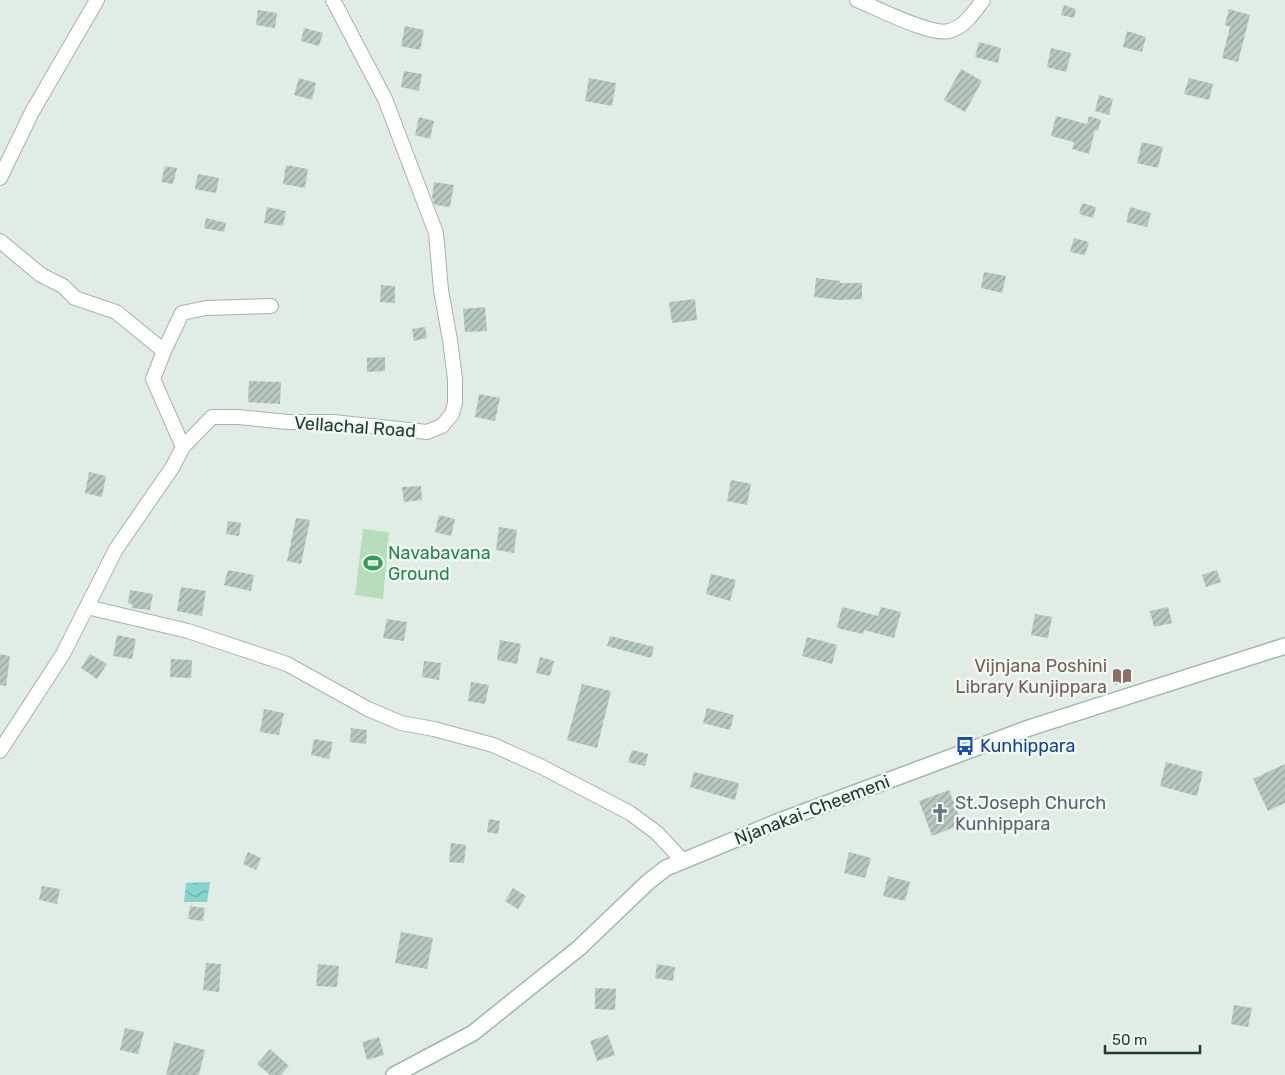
<svg xmlns="http://www.w3.org/2000/svg" width="1285" height="1075" viewBox="0 0 1285 1075" font-family="Rubik,sans-serif">
<style>
.grass{fill:#b7deba}
.water{fill:url(#water-waves)}
.building{fill:url(#building-hatch)}
.lines{fill:none;stroke-linecap:round;stroke-linejoin:round}
.minor-casing{stroke:#a3b4aa;stroke-width:16}
.secondary-casing{stroke:#9eb8aa;stroke-width:18}
.minor{stroke:#fff;stroke-width:14}
.secondary{stroke:#fff;stroke-width:15}
.labels{text-anchor:middle;dominant-baseline:central;stroke-width:5;stroke-linejoin:round;paint-order:stroke}
.street-label{font-size:18px;fill:#203d2f;stroke:#f0f8f3}
.leisure-label{font-size:18px;fill:#27864d;stroke:#f0f8f3;text-anchor:start}
.education-label{font-size:18px;fill:#785e54;stroke:#f0f8f3;text-anchor:end}
.transit-label{font-size:18px;fill:#164399;stroke:#f0f8f3;text-anchor:start}
.worship-label{font-size:18px;fill:#5b616d;stroke:#f0f8f3;text-anchor:start}
</style>
<defs>
<pattern id="water-waves" width="16" height="10" patternUnits="userSpaceOnUse" patternTransform="scale(1.25)"><rect width="16" height="10" fill="#85d4d0"/><path d="M0 5q4-4 8 0t8 0" fill="none" stroke="#6cada9"/></pattern>
<pattern id="building-hatch" width="6" height="6" patternUnits="userSpaceOnUse" patternTransform="scale(1.25)"><rect width="6" height="6" fill="#b8c9bf"/><path d="M-1 1l2-2M0 6l6-6M5 7l2-2" fill="none" stroke="#95a49c"/></pattern>
</defs>
<rect width="100%" height="100%" fill="#e0ece4"/>
<!-- grass -->
<path class="grass" d="M363 529 389 532 383 599 355 595Z"/>
<!-- water -->
<path class="water" d="M210 882 207 902H184L186 883Z"/>
<!-- building -->
<path class="building" d="M1064 5 1076 9 1074 18 1061 15Z
M1229 9 1250 15 1238 62 1222 58 1230 27 1225 25Z
M258 10 277 13 275 28 256 25Z
M405 26 424 30 420 50 401 46Z
M304 28 323 33 319 46 301 41Z
M1127 31 1146 37 1142 52 1123 47Z
M979 42 1001 48 998 63 975 57Z
M1051 48 1071 53 1066 72 1047 67Z
M961 69 982 81 965 112 944 100Z
M404 71 422 74 419 91 401 87Z
M299 78 316 83 312 100 294 95Z
M589 78 616 83 612 106 585 101Z
M1189 78 1213 84 1209 100 1184 94Z
M1099 95 1113 99 1109 115 1095 111Z
M1056 116 1087 124 1089 116 1101 120 1098 131 1095 130 1089 154 1072 149 1074 142 1051 136Z
M419 117 434 121 430 139 415 135Z
M1142 142 1163 147 1158 168 1137 163Z
M286 165 308 169 305 188 283 184Z
M165 166 177 168 173 184 161 182Z
M198 174 219 178 216 193 195 189Z
M434 182 454 185 450 207 435 205 432 197Z
M1082 203 1096 207 1093 218 1079 214Z
M267 207 286 211 283 226 264 223Z
M1130 207 1151 213 1147 227 1126 222Z
M206 218 226 223 224 232 204 228Z
M1074 238 1089 242 1085 255 1070 252Z
M984 272 1006 276 1002 293 981 288Z
M816 278 840 281V283H862V299L838 300 814 297Z
M381 285 395 286V303L380 302Z
M695 299 697 320 672 323 669 302Z
M485 307 487 331 465 332 463 309Z
M425 327 427 338 414 341 412 329Z
M385 357V371L367 372V358Z
M249 381 281 382 280 404 248 402Z
M479 394 500 398 495 421 475 417Z
M89 472 106 476 102 497 85 493Z
M731 480 751 484 747 505 727 501Z
M421 486 422 500 404 502 402 487Z
M439 515 455 519 451 536 435 532Z
M296 518 310 520 301 564 287 561Z
M228 521 241 523 239 536 226 534Z
M499 527 517 530 514 553 496 550Z
M228 570 254 575 251 591 224 585Z
M1217 570 1221 582 1206 587 1202 575Z
M711 574 736 580 730 601 706 594Z
M181 587 206 591 202 616 177 611Z
M130 590 153 594 150 610 132 608V604L128 603Z
M842 607 878 616 881 607 901 612 894 638 864 630 863 634 837 628Z
M1168 607 1172 623 1154 627 1150 611Z
M1035 614 1052 617 1048 638 1031 635Z
M387 619 407 622 404 641 383 638Z
M117 635 136 639 132 659 113 656Z
M610 636 654 647 651 658 607 646Z
M807 637 837 645 832 664 802 656Z
M500 640 521 644 517 664 497 660Z
M0 654 10 656 6 686 0 685Z
M90 654 107 664 97 679 81 668Z
M540 657 554 661 550 676 536 673Z
M171 659 192 660 191 678 170 677Z
M424 661 441 663 439 680 422 677Z
M1128 667 1132 679 1115 685 1111 672Z
M471 682 489 685 485 704 468 701Z
M582 684 611 691 597 748 567 740Z
M707 708 734 715 730 730 703 723Z
M264 709 284 713 279 735 260 732Z
M351 728 367 730 366 744 350 742Z
M314 739 333 742 329 759 311 755Z
M632 750 648 754 645 766 628 762Z
M1166 762 1203 772 1197 796 1160 786Z
M1285 764V803L1268 811 1253 779Z
M694 772 739 783 735 800 690 787Z
M949 790 962 824 932 836 919 801Z
M489 819 500 821 498 834 487 832Z
M451 843 466 845 464 863 449 862Z
M248 852 261 858 256 870 243 864Z
M849 852 871 858 865 878 844 873Z
M888 876 910 882 905 901 883 896Z
M42 886 60 889 57 904 39 900Z
M513 888 526 896 518 909 505 901Z
M190 906 205 908 203 921 188 919Z
M401 932 433 938 427 969 395 963Z
M206 963 221 964 219 992 203 990Z
M318 964 339 966 337 987 316 986Z
M657 964 675 967 673 981 655 978Z
M595 988 616 989 615 1010 595 1009Z
M1234 1005 1252 1008 1248 1027 1231 1024Z
M125 1028 144 1032 138 1054 120 1050Z
M608 1035 615 1055 597 1061 590 1041Z
M379 1037 384 1055 367 1060 362 1042Z
M174 1042 205 1050 199 1075H166Z
M270 1049 289 1066 281 1075H270L257 1064Z"/>
<g class="lines">
<!-- minor casing -->
<g class="minor-casing">
<path id="minor" d="M857 0C877 8 931 36 949 31 965 27 974 12 983 0
M0 178 32 112 97 0
M0 241 41 275 63 286 75 298 116 312 164 351 153 379 183 447
M164 351 182 313 206 308 271 306
M87 607 188 631 287 664 368 709 401 723 434 729 493 745 542 767 630 813 657 833 683 861
M0 751 63 654 116 549 172 468 183 447 212 417H238L288 422H333L427 432 442 426 452 414 455 403V379L450 340 441 290 436 233 385 99 333 0"/>
</g>
<!-- secondary casing -->
<g class="secondary-casing">
<path id="secondary" d="M394 1075 473 1033 579 948 648 882 666 868 777 822 1029 728 1285 646"/>
</g>
<!-- minor -->
<use href="#minor" class="minor"/>
<!-- secondary -->
<use href="#secondary" class="secondary"/>
</g>
<!-- icons -->
<defs>
<g id="stadium-bare" transform="scale(1.5)"><path d="M0-5a6.5 5 0 1 0 0 10a6.5 5 0 1 0 0-10ZM-3.5-1.8h7v3.6h-7Z" fill="#2e9e5b" stroke="#f0f8f3" stroke-width="2.5" paint-order="stroke"/></g>
<g id="library-bare" transform="scale(1.5)"><path d="M-6-4Q-3-5.5-.7-3.5V5Q-3 3-6 4ZM6-4Q3-5.5 .7-3.5V5Q3 3 6 4Z" fill="#8d6e63" stroke="#f0f8f3" stroke-width="2.5" paint-order="stroke"/></g>
<g id="bus-bare" transform="scale(1.5)"><path d="M-5-6H5V4H4V6H2V4H-2V6H-4V4H-5ZM-3.5-4V0h7V-4ZM-3.5 1.2v1.5H-2V1.2ZM2 1.2v1.5H3.5V1.2Z" fill="#1a4fb4" stroke="#f0f8f3" stroke-width="2.5" paint-order="stroke"/></g>
<g id="church-bare" transform="scale(1.5)"><path d="M-1.2-6h2.4v3.5h3.3v2.4h-3.3V6h-2.4V-.1h-3.3v-2.4h3.3Z" fill="#6b7280" stroke="#f0f8f3" stroke-width="2.5" paint-order="stroke"/></g>
</defs>
<g fill-rule="evenodd">
<use href="#stadium-bare" x="373" y="563"/>
<use href="#library-bare" x="1122" y="676"/>
<use href="#bus-bare" x="965" y="746"/>
<use href="#church-bare" x="940" y="813"/>
</g>
<g class="labels">
<!-- street labels -->
<g class="street-label">
<text transform="translate(355 427) rotate(4)">Vellachal Road</text>
<text transform="translate(812 810) rotate(-21)">Njanakai-Cheemeni</text>
</g>
<!-- leisure labels -->
<g class="leisure-label">
<text x="388" y="553">Navabavana<tspan x="388" dy="21">Ground</tspan></text>
</g>
<!-- education labels -->
<g class="education-label">
<text x="1107" y="666">Vijnjana Poshini<tspan x="1107" dy="21">Library Kunjippara</tspan></text>
</g>
<!-- transit labels -->
<g class="transit-label">
<text x="980" y="746">Kunhippara</text>
</g>
<!-- worship labels -->
<g class="worship-label">
<text x="955" y="803">St.Joseph Church<tspan x="955" dy="21">Kunhippara</tspan></text>
</g>
</g>
<!-- scale -->
<path d="M1105 1045v8h95v-8" fill="none" stroke="#203d2f" stroke-width="2.5"/>
<text x="1112" y="1045" font-size="15" fill="#203d2f" stroke="#f0f8f3" stroke-width="4" paint-order="stroke">50 m</text>
</svg>
